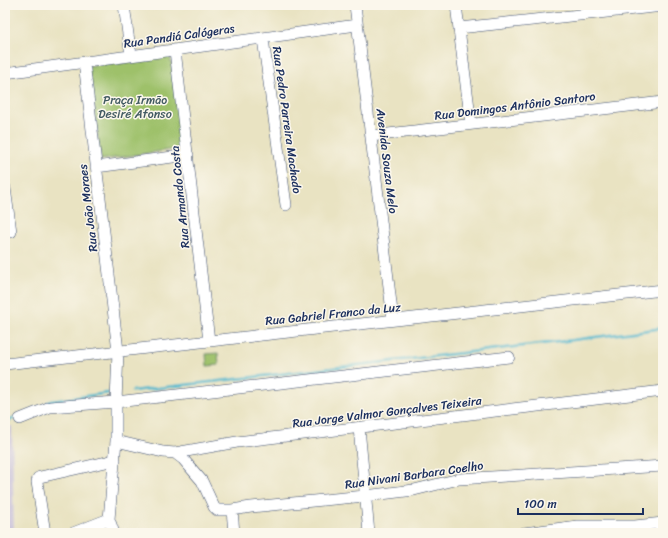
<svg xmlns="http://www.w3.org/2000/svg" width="668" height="538" viewBox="0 0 668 538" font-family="Sriracha,sans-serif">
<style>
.industrial{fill:#c7c0d9}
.green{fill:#9ec16b;stroke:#5c7864}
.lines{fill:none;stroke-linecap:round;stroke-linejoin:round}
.stream{stroke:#51b8cf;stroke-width:2.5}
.minor-casing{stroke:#3a4a6d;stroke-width:12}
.minor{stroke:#fff;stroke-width:11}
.labels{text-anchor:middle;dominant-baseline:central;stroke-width:3;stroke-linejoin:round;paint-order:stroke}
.street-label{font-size:12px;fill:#1b2f5e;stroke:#fbf7ec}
.park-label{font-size:12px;fill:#425b62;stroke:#fbf7ec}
</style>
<rect width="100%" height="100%" fill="#fbf7ec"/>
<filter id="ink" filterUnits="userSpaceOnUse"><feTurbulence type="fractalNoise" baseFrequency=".025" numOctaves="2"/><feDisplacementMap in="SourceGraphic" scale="8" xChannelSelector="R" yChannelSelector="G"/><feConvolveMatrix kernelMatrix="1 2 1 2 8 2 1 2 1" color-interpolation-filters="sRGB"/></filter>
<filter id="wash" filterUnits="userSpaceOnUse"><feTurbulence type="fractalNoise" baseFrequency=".012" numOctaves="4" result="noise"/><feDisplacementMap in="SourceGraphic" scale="16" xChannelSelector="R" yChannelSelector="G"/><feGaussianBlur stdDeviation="0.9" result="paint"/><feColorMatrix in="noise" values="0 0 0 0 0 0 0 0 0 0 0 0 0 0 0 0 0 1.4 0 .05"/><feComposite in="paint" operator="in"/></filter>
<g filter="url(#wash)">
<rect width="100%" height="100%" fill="#e9e3c2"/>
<!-- industrial -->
<path class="industrial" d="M12 426 14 533H5V427Z"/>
<!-- green -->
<path class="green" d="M170 54 183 148 101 160 88 66Z
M218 353 219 365 207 366 206 354Z"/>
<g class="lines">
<!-- stream -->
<path class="stream" d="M132 391 558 342 663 328
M47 403 52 401 108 393
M5 422 17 417"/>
</g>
</g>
<g filter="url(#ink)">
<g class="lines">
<!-- minor casing -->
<g class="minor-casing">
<path id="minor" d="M124 5 131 56
M355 5 393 320
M456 5 471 124
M459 28 663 6
M263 39 286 205
M175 50 209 341
M84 62 118 351 116 402V441L109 519 114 533
M5 73 357 25
M371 136 663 102
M96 167 188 155
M5 188 11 232
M5 364 663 290
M20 419 50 407 116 402 509 357
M359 428 369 533
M116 441 163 452 175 453 237 442 663 391
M175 453 183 459 202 481 214 507 217 510H232L251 507 365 496 414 490 459 479 663 466
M232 510 234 533
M45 533 37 482 38 478 40 477 115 460
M73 533 109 519
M524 533 578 526H635L663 523"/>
</g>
<!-- minor -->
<use href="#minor" class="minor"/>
</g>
</g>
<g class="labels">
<!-- street labels -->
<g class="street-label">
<text transform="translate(179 36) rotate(-8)">Rua Pandiá Calógeras</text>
<text transform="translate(515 106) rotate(-7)">Rua Domingos Antônio Santoro</text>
<text transform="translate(287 120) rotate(82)">Rua Pedro Parreira Machado</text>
<text transform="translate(387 161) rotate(83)">Avenida Souza Melo</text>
<text transform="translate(180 197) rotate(-96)">Rua Armando Costa</text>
<text transform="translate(88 208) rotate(-97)">Rua João Moraes</text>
<text transform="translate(333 314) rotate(-6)">Rua Gabriel Franco da Luz</text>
<text transform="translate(387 412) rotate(-7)">Rua Jorge Valmor Gonçalves Teixeira</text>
<text transform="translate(414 475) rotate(-8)">Rua Nivani Barbara Coelho</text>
</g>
<!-- park labels -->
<g class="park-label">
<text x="135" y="100">Praça Irmão<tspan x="135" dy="14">Desiré Afonso</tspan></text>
</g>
</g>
<!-- margin -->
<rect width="668" height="538" fill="none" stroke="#fbf7ec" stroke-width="20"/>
<!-- scale -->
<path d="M518 508v6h125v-6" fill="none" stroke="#1b2f5e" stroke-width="2"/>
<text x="524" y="508" font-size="12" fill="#1b2f5e" stroke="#fbf7ec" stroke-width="3" paint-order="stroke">100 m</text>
</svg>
